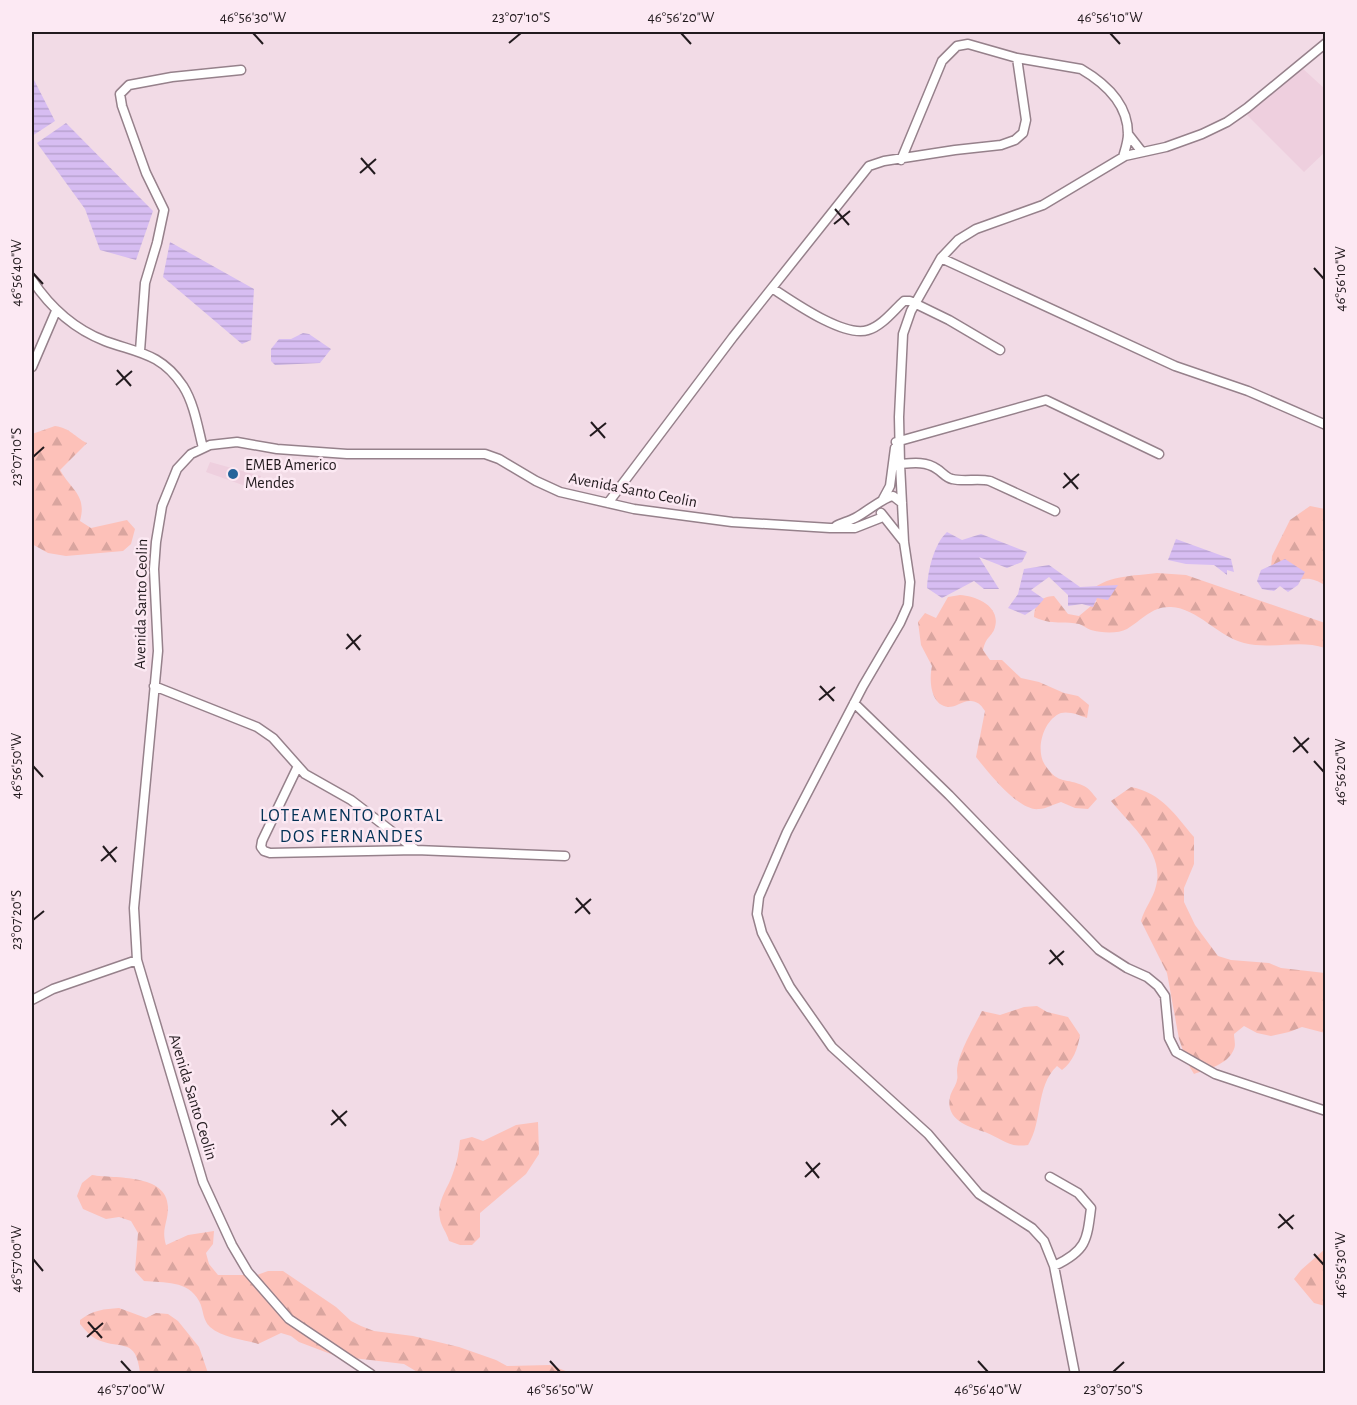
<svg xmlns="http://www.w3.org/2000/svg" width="1357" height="1405" viewBox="0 0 1357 1405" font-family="'Alegreya Sans',sans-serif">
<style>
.built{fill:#eecfde}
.forest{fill:url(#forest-firs)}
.water{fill:url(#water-rules)}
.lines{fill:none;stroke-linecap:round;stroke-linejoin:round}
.minor-casing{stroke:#96818b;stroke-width:11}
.minor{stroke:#fff;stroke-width:8}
.ticks{fill:none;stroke:#221a1e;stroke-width:2}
.poi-dot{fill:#24649a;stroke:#fce9f3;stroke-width:2}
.labels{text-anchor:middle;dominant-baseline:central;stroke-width:5;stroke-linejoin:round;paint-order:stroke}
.poi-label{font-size:16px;fill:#221a1e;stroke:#fce9f3;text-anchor:start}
.street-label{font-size:16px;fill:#221a1e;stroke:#fce9f3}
.neighbourhood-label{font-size:18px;letter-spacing:1.5px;fill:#023155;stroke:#fce9f3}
.neatline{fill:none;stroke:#221a1e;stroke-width:2}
.ticks-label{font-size:15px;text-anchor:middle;fill:#221a1e}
</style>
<defs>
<pattern id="forest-firs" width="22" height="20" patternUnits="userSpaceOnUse" patternTransform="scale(1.5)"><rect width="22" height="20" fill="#fdc1b9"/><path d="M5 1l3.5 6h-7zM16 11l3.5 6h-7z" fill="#d9a59f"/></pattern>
<pattern id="water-rules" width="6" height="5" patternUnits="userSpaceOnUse" patternTransform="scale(1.5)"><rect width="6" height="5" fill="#d7bdf2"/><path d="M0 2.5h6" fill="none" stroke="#b8a2cf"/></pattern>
</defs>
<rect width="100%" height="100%" fill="#f2dbe6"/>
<!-- built -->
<path class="built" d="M1301 67 1325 89V152L1304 172 1247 115Z
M210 462 261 476 257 490 206 472Z"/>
<!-- forest -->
<path class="forest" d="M55 426C72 429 73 436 87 443L60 470C72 491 87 495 80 521L91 528 127 520 135 529 131 544 123 551 66 556 48 553 32 544V434Z
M1310 506 1325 509V585C1313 578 1305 576 1292 583L1271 568 1272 556 1290 520Z
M1157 573 1186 575 1325 623V648C1299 639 1272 650 1244 643 1219 637 1197 608 1171 607 1152 606 1142 620 1127 629 1118 634 1101 633 1091 630 1087 629 1083 625 1079 624 1062 620 1053 626 1034 617 1035 603 1040 597 1054 596L1068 614 1079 616 1097 601 1088 594C1103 575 1135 576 1157 573Z
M960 595C977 596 1003 607 994 630 990 638 986 637 983 650L990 660H1002L1021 678 1039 682 1064 693 1078 696 1089 705 1087 718C1079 715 1069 711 1061 713 1043 720 1035 750 1045 765 1059 786 1066 777 1084 786 1089 788 1093 794 1097 799L1088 809 1075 808 1061 802C1054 804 1046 809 1039 809 1019 812 988 772 976 757L985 711C982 707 980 702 971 701 963 700 957 707 948 707 930 705 929 679 932 666L921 645 918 622 925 613 936 618 948 597Z
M1131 787C1162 793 1175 815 1194 837V864L1184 888V902L1195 925 1218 956 1231 960 1269 963 1281 968 1325 973V1033L1302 1027 1289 1032 1271 1036 1257 1033 1244 1026 1234 1034C1234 1038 1236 1045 1234 1049 1228 1065 1207 1069 1194 1074L1187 1062 1179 1039 1167 973 1141 921C1145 907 1153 899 1156 886 1165 852 1130 825 1111 801Z
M1037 1006 1047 1012 1068 1017 1080 1035C1078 1048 1073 1062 1062 1070L1057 1066C1035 1087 1043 1122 1028 1145 1008 1148 1003 1139 985 1132 969 1127 945 1120 950 1097 951 1091 956 1086 957 1080 958 1077 957 1074 957 1071 958 1053 974 1027 982 1011L1000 1015 1024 1007Z
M538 1122 539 1154 526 1174 480 1213V1237L472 1245H460L449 1241C447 1233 441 1226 440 1219 436 1201 448 1189 453 1173 457 1163 459 1151 460 1140L472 1137 483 1141 516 1125Z
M92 1175C115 1179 167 1173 168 1207 168 1223 161 1229 166 1245L188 1235 214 1231 213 1244 206 1253 209 1264 218 1275H257L268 1271H283L336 1307 351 1321 361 1326 374 1331 413 1336 459 1347 496 1360 507 1366 550 1365 571 1373H419L404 1364 336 1356 299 1342 291 1336 281 1333 258 1344C243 1339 222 1338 210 1327 202 1319 204 1310 199 1301 188 1280 164 1283 144 1281L135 1271 138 1233 131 1221 119 1217 106 1219 83 1209 77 1196 82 1183Z
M1325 1249V1306L1314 1303 1294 1279 1301 1270Z
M119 1308 146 1318 156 1313 168 1314 178 1321 199 1347 208 1373H140C136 1337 122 1350 98 1340 90 1336 86 1331 80 1324V1320C93 1310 104 1309 119 1308Z"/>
<!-- water -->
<path class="water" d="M32 76 55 121 32 136Z
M66 123 153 211 136 260 100 250 85 209 37 143Z
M170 242 254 289 251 340 242 344 163 277Z
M303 333 309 334 331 349 320 363 275 365 271 361V349L279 339H291Z
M947 532 962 540 981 534 1027 552 1022 562 1007 568 979 557 999 589H984L974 581 942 598 927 588C928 570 934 544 947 532Z
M1176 539 1231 559 1234 572 1227 570V575L1214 565 1186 564 1168 560Z
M1285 559 1305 572 1298 585 1288 592 1280 586 1274 591 1262 589 1257 581 1261 570Z
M1049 565 1080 587 1118 585 1108 600 1097 598 1093 607 1082 604 1068 606V595L1049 577 1031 590 1044 599 1037 607 1025 615 1008 608 1018 594 1024 569Z"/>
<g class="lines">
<!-- minor casing -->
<g class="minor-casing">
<path id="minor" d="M1128 134 1142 152
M901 160 942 61 957 46 968 44 1017 58 1081 69C1105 83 1128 104 1128 134 1128 142 1125 150 1123 157
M941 258 1175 366 1248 391 1326 425
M32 280C50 307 74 329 105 341 138 353 161 353 183 386 194 403 198 428 203 448
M772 288C792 301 844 338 868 330 882 326 894 310 904 301H910L949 320 1000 350
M140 351 145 283 157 243 164 210 146 173 122 106 120 94 129 85 172 77 241 70
M32 367 56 311
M896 442 1046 400 1159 454
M900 464C912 463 926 461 937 469 942 472 946 478 952 479 965 482 978 478 990 481L1055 511
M883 499 890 486 895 448
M608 503 733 337 869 166 884 161 955 150 1001 145 1015 140 1023 133 1026 120 1017 58
M881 513 904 542
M836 526C842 523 849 521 855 518 865 513 884 497 893 496L902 503
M154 686 257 727 273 738 305 774 351 800 416 850 565 856
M854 703 949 795 1099 950 1127 968 1147 977 1158 986 1165 996 1169 1038 1176 1052 1215 1074 1326 1111
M298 766 262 841 261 847 264 851 270 853 416 850
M32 1000 53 989 137 960
M1050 1177 1078 1193 1091 1208C1087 1241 1086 1251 1054 1266
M371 1374 289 1319 248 1272 232 1245 203 1182 137 960 134 908 158 651 154 569 156 542 162 506 177 469 191 454 210 445 237 442 277 449 347 454H485L499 459 536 481 560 492 634 509 732 522 830 528H855L883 517
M1075 1374 1054 1266 1044 1241 1032 1228 979 1194 928 1134 832 1047 790 987 762 933 757 914 759 897 787 832 863 686 900 623 908 605 910 582 904 542 900 464 899 417 903 334 911 311 941 258 958 240 976 229 1043 205 1125 156 1166 147 1202 134 1227 122 1247 108 1326 43"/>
</g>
<!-- minor -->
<use href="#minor" class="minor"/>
</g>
<!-- ticks -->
<path class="ticks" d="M253 33 263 44M681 33 691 44M1110 33 1120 44M509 43 521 33M361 158 375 174M360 173 376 159M835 209 849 225M834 224 850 211M1314 268 1324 279M33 273 43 284M117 370 131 386M116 385 132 371M591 422 605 438M590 436 606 423M33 457 44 447M1064 473 1078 489M1063 488 1079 474M347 634 360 650M346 649 361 635M820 686 834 701M819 700 835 687M1294 737 1308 753M1293 752 1309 738M1314 761 1324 772M33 766 43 777M103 846 116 862M101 861 117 847M576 898 590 914M575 913 591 899M33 920 44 911M1050 950 1063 965M1049 964 1064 951M332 1110 346 1126M331 1125 347 1111M806 1162 819 1178M805 1177 820 1163M1279 1214 1293 1229M1278 1228 1294 1215M1314 1254 1324 1265M33 1259 43 1271M88 1322 102 1338M87 1337 103 1323M121 1361 131 1372M550 1361 560 1372M978 1361 988 1372M1113 1372 1124 1362"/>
<!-- markers -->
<circle class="poi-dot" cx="233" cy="474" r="6"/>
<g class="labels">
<!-- poi labels -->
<g class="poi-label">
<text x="245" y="465">EMEB Americo<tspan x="245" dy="18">Mendes</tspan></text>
</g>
<!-- street labels -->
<g class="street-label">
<text transform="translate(633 490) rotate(11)">Avenida Santo Ceolin</text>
<text transform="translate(141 604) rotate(-89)">Avenida Santo Ceolin</text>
<text transform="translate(193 1097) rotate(73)">Avenida Santo Ceolin</text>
</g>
<!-- neighbourhood labels -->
<g class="neighbourhood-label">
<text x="352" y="816">LOTEAMENTO PORTAL<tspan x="352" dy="21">DOS FERNANDES</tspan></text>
</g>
</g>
<!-- border -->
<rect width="1357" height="1405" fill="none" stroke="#fce9f3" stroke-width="66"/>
<rect x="33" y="33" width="1291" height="1339" class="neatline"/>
<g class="ticks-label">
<text x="253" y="22">46°56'30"W</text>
<text x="521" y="22">23°07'10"S</text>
<text x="681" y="22">46°56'20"W</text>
<text x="1110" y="22">46°56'10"W</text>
<text transform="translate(16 273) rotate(-90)" y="5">46°56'40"W</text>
<text transform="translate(1340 279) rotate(-90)" y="5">46°56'10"W</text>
<text transform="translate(16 457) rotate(-90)" y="5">23°07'10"S</text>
<text transform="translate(16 766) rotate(-90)" y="5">46°56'50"W</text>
<text transform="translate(1340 772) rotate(-90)" y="5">46°56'20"W</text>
<text transform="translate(16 920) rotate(-90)" y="5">23°07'20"S</text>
<text transform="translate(16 1259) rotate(-90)" y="5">46°57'00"W</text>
<text transform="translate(1340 1265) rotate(-90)" y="5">46°56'30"W</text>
<text x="131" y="1394">46°57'00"W</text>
<text x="560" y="1394">46°56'50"W</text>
<text x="988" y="1394">46°56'40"W</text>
<text x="1113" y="1394">23°07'50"S</text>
</g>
</svg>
